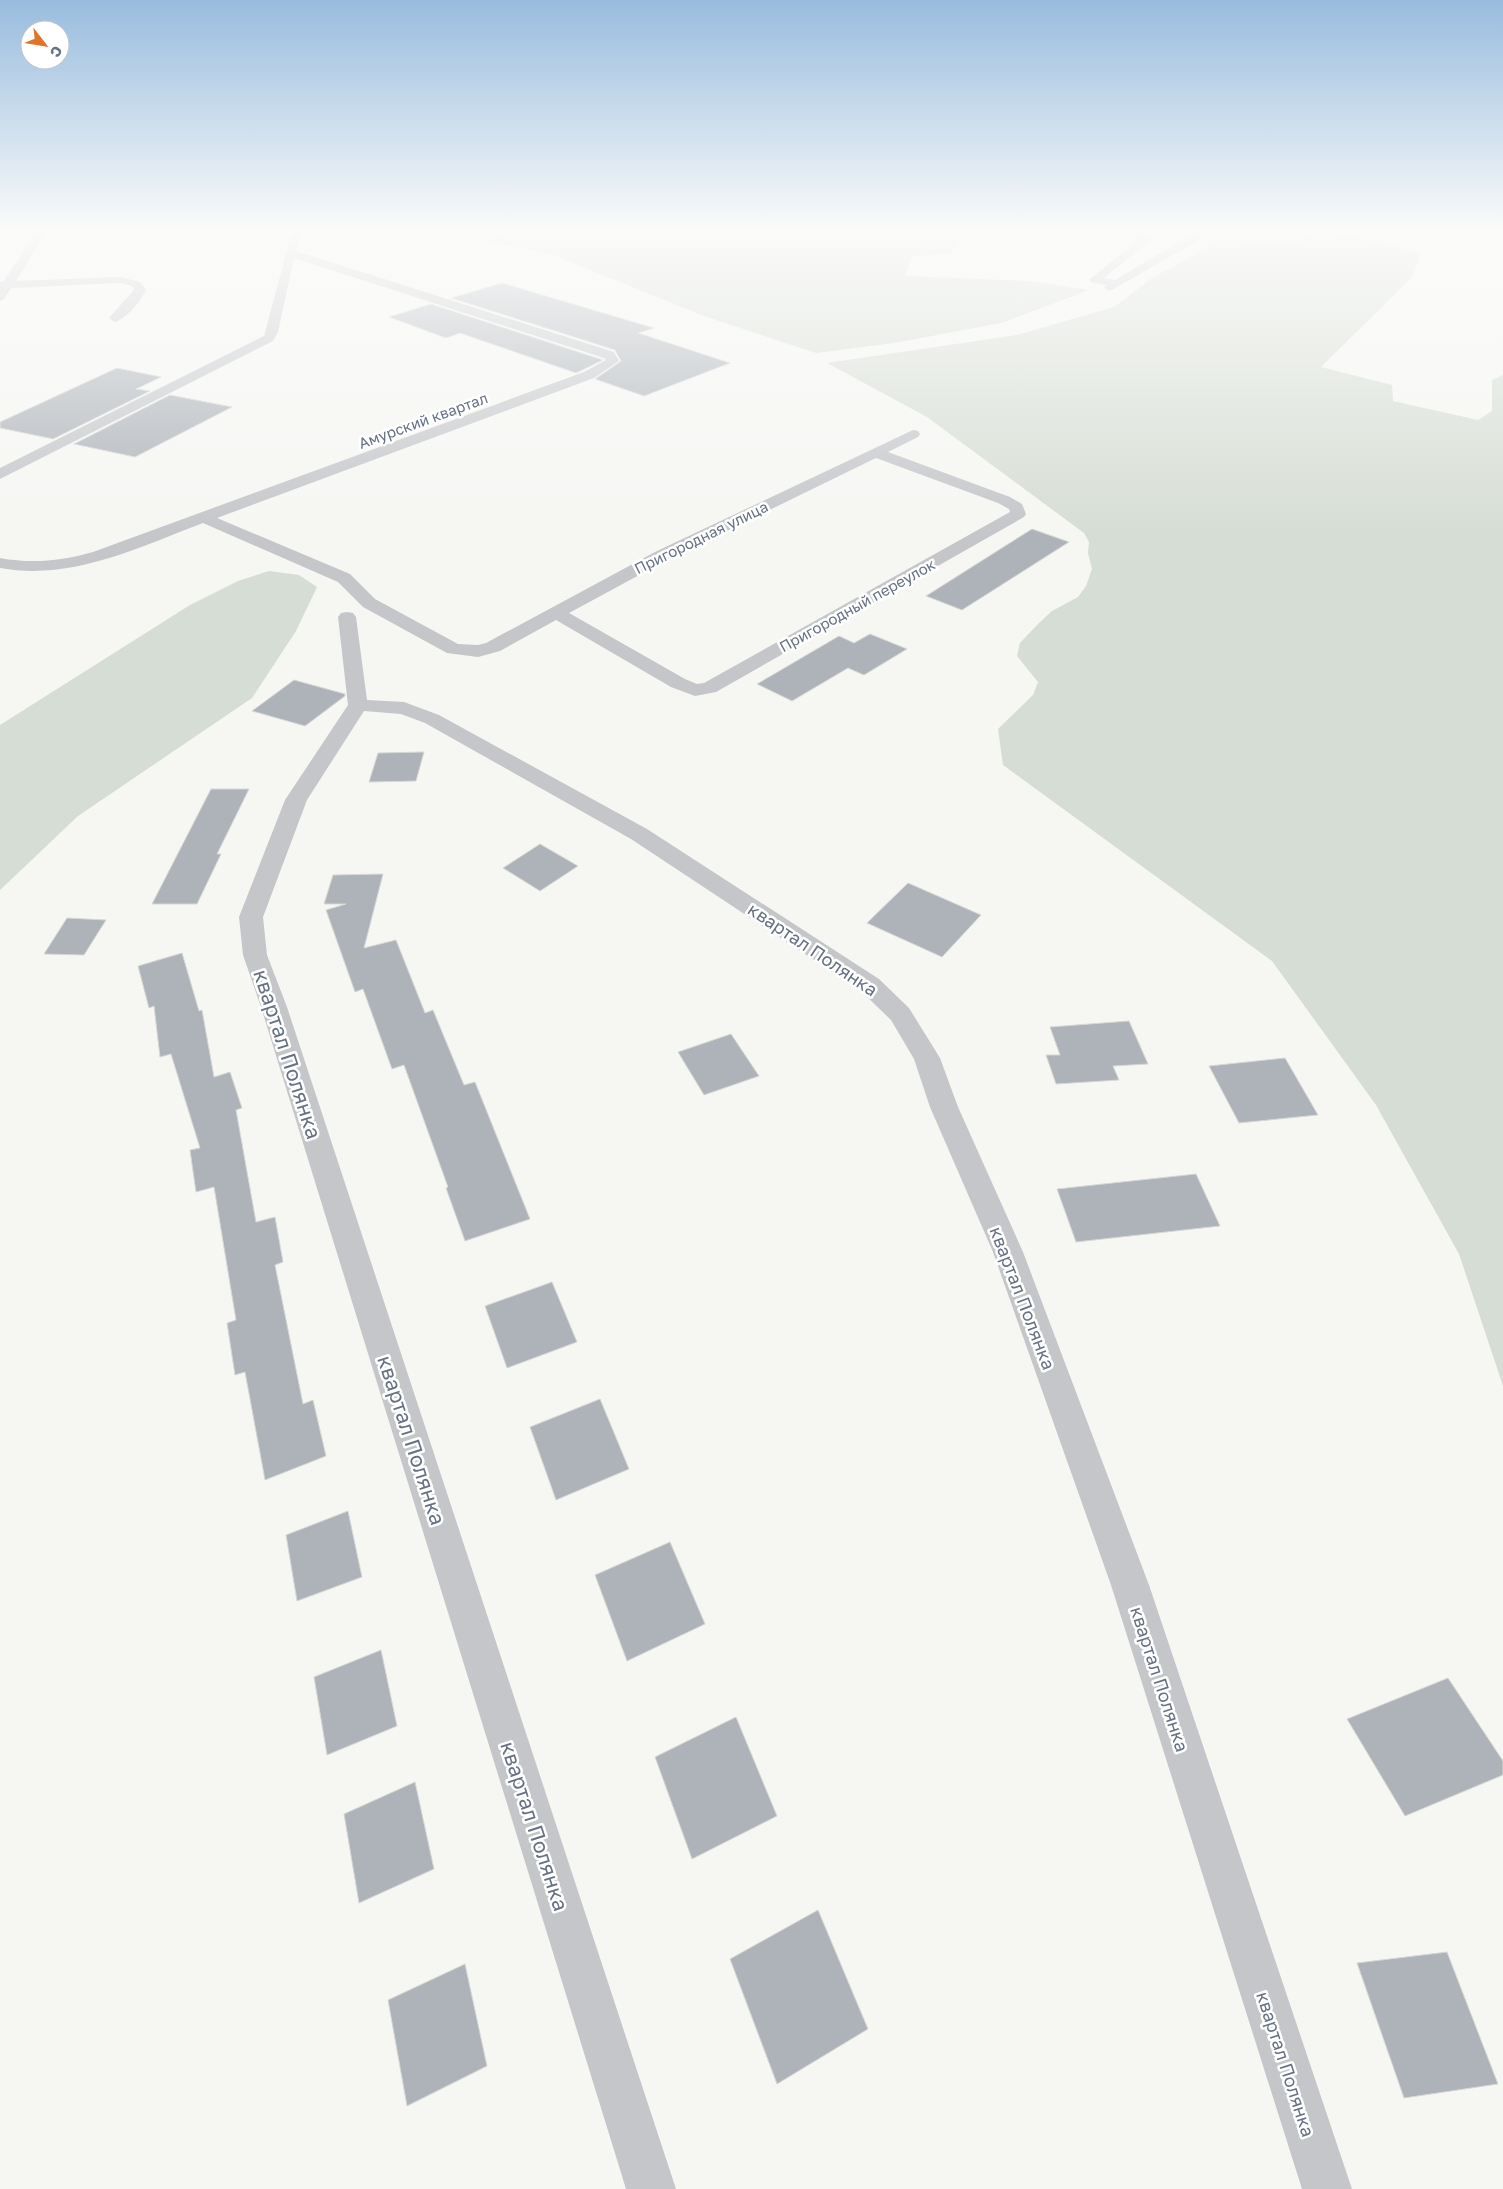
<svg xmlns="http://www.w3.org/2000/svg" width="1503" height="2189" viewBox="0 0 1503 2189" font-family="'Golos Text',sans-serif">
<style>
.green{fill:#d6ddd4}
.building{fill:#adb3b9;stroke:#d7d8d5}
.lines{fill:none;stroke-linecap:round;stroke-linejoin:round}
.minor{fill:#c4c6ca;fill-rule:evenodd}
.labels{text-anchor:middle;dominant-baseline:central;stroke-width:5;stroke-linejoin:round;paint-order:stroke}
.far-street-label{font-size:15px;fill:#667183;stroke:#fff}
.street-label{font-size:18px;fill:#667183;stroke:#fff}
.near-street-label{font-size:21px;fill:#667183;stroke:#fff}
</style>
<rect width="100%" height="100%" fill="#f6f6f3"/>
<!-- green -->
<path class="green" d="M409 228H495L462 240Z
M521 228H965L951 253 911 257 906 276 1030 281 1089 290 1001 323 894 343 816 353 704 316 551 254 487 241Z
M1309 228H1336L1335 233 1406 249 1420 254 1413 276 1321 367 1392 385 1393 401 1478 420 1492 411V380L1503 375V1386L1459 1254 1376 1105 1272 961 1003 765 998 729 1033 695 1038 682 1017 656 1020 643 1037 625 1052 611 1078 597 1086 586 1092 569 1088 553 1089 542 1084 533 927 417 827 363 1017 335 1114 307 1152 278 1194 255 1217 240 1226 239C1241 240 1290 247 1301 241 1307 238 1308 233 1309 228Z
M269 571 299 575 317 587 296 631 252 698 78 816 0 890V725L190 605 238 581Z"/>
<!-- building -->
<path class="building" d="M502 283 654 328 638 333 730 363 644 396 595 379 621 361 615 350 451 298Z
M431 304 603 360 576 373 460 333 446 338 389 317Z
M117 368 161 377 136 389 150 391 53 439 0 428V422Z
M170 395 232 407 135 457 74 444Z
M1032 529 1069 542 962 610 926 596Z
M870 634 907 649 864 675 848 668 792 701 757 684 839 636 854 643Z
M294 680 345 694V696L305 726 252 711Z
M424 752 416 781 369 782 378 753Z
M211 789H249L217 854H221L197 904H152Z
M540 844 578 866 540 891 503 868Z
M383 874 364 948 396 940 425 1013 433 1010 464 1085 475 1082 530 1219 465 1241 446 1188 448 1187 404 1065 392 1069 363 989 355 992 326 910 346 904H324L333 875Z
M908 883 981 915 942 957 867 923Z
M67 918 106 920 84 955 44 954Z
M182 953 199 1011 202 1010 214 1077 230 1072 242 1108 236 1110 256 1222 275 1217 283 1262 275 1265 303 1404 313 1400 326 1456 265 1480 245 1372 235 1375 227 1323 236 1320 214 1187 196 1192 190 1150 200 1148 171 1054 160 1057 154 1006 149 1008 138 966Z
M1129 1021 1148 1064 1113 1066 1119 1080 1056 1084 1046 1055H1060L1050 1027Z
M731 1034 759 1076 704 1095 678 1052Z
M1285 1058 1318 1115 1239 1123 1209 1066Z
M1196 1174 1220 1226 1076 1242 1057 1189Z
M552 1282 577 1342 507 1368 485 1306Z
M600 1399 629 1469 556 1500 530 1427Z
M348 1511 362 1577 297 1601 286 1535Z
M670 1542 705 1624 627 1661 595 1575Z
M381 1650 397 1726 327 1755 314 1677Z
M1448 1678 1503 1761V1775L1405 1816 1347 1719Z
M736 1717 777 1816 692 1859 655 1757Z
M415 1782 434 1869 359 1903 344 1814Z
M818 1910 868 2029 777 2084 730 1959Z
M1447 1952 1498 2084 1404 2098 1357 1963Z
M465 1964 487 2066 407 2106 388 2000Z"/>
<g class="lines">
<!-- minor -->
<path class="minor" d="M38 228H48L16 281 120 277 140 282 146 290C140 301 128 318 115 322L109 318 134 290 132 286 120 283 11 288 4 299 0 301V282L4 281Z
M293 228H303L296 251 614 352 619 361 594 378 217 518 350 574 375 599 458 644 478 645 486 643 655 552 913 430 918 431 920 434 918 437 888 452 1010 497 1022 504 1026 514 1024 517 716 692 695 696 671 687 556 620 500 651 478 657 447 653 363 607 338 582 203 523C137 548 71 581 0 568V558C32 564 61 561 93 552L584 372 606 360 604 358 294 258 278 332 273 341 0 479V468L264 336ZM876 458 998 503 1009 509 1010 512 704 683 697 684 685 679 569 613 667 560Z
M1039 228 1082 230 1095 228 1151 236 1152 238 1151 240 1104 278 1115 280 1203 228H1214L1194 243 1110 291 1104 288 1106 285 1091 282 1089 280 1138 240 1091 233 1083 236 1044 231Z
M347 612 353 613 356 617 367 700 404 702 439 715 647 829 879 979 909 1008 940 1058 958 1107 1023 1252 1149 1585 1352 2189H1302L1111 1585 993 1252 930 1107 914 1059 891 1020 861 991 631 839 425 723 401 714 364 711 307 800 263 917 267 955 287 1007 676 2189H626L261 1007 243 955 239 917 285 800 348 705 338 617 341 613Z"/>
</g>
<!-- sky -->
<linearGradient id="sky" x2="0" y2="1"><stop stop-color="#98bcde"/><stop offset="0.43" stop-color="#fbfbfa"/><stop offset="1" stop-color="#fbfbfa" stop-opacity="0"/></linearGradient>
<rect width="1503" height="534" fill="url(#sky)"/>
<g class="labels">
<!-- far-street labels -->
<g class="far-street-label">
<text transform="translate(423 420) rotate(-20)">Амурский квартал</text>
<text transform="translate(701 537) rotate(-26)">Пригородная улица</text>
<text transform="translate(857 605) rotate(-29)">Пригородный переулок</text>
</g>
<!-- street labels -->
<g class="street-label">
<text transform="translate(813 949) rotate(34)">квартал Полянка</text>
<text transform="translate(1023 1298) rotate(69)">квартал Полянка</text>
<text transform="translate(1160 1679) rotate(72)">квартал Полянка</text>
<text transform="translate(1286 2064) rotate(72)">квартал Полянка</text>
</g>
<!-- near-street labels -->
<g class="near-street-label">
<text transform="translate(288 1054) rotate(72)">квартал Полянка</text>
<text transform="translate(412 1440) rotate(72)">квартал Полянка</text>
<text transform="translate(535 1826) rotate(72)">квартал Полянка</text>
</g>
</g>
<!-- north arrow -->
<g transform="translate(45 45) rotate(121)"><circle r="24" fill="#ffffff" stroke="#c2c6cd"/>
<path d="M0-4L9 19L0 12L-9 19Z" fill="#df742a"/>
<text y="-8" font-size="14" font-weight="bold" text-anchor="middle" fill="#667183">С</text>
</g>
</svg>
